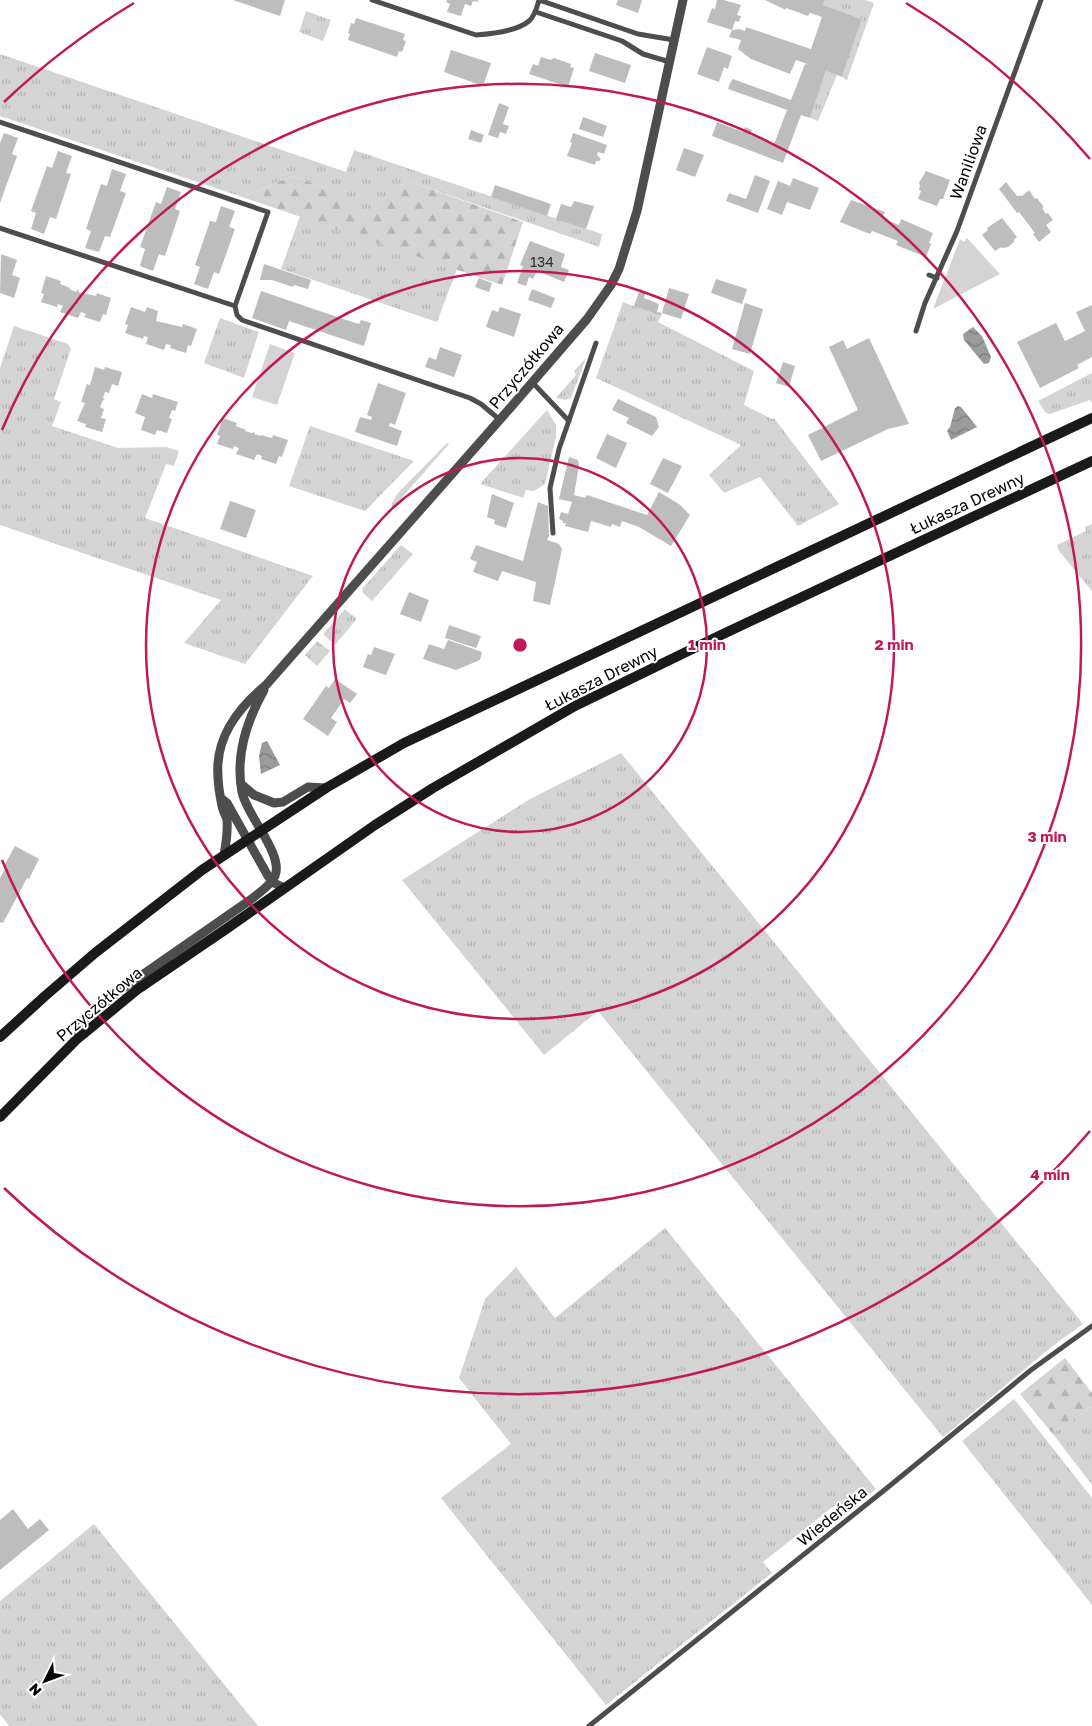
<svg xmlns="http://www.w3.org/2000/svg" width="1092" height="1726" viewBox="0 0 1092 1726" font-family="'Golos Text',sans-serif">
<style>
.grass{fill:url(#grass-tufts)}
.forest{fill:url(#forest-firs)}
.garden{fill:#d4d4d4}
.water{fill:url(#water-waves)}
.building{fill:#bdbdbd}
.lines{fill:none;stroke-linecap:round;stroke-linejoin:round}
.minor{stroke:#4d4d4d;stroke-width:5}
.tertiary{stroke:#4d4d4d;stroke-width:9}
.secondary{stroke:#1a1a1a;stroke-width:10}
.ring{fill:none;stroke:#c2185b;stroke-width:2.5}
.labels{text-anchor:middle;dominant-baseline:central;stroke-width:4;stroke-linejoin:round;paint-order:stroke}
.number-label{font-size:14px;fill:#2f2f2f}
.street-label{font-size:16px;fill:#000;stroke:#fff}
.centre{fill:#c2185b;stroke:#fff;stroke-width:2.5}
.ring-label{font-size:15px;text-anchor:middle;font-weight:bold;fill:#c2185b;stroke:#fff;stroke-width:4;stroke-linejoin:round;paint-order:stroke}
</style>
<defs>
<pattern id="grass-tufts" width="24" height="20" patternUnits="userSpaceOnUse" patternTransform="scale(1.25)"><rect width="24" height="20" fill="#d4d4d4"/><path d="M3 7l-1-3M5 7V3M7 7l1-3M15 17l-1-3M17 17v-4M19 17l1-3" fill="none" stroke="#b4b4b4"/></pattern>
<pattern id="forest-firs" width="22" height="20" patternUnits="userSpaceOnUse" patternTransform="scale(1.25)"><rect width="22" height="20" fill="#d4d4d4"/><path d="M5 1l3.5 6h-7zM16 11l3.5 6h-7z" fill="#b4b4b4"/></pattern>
<pattern id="water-waves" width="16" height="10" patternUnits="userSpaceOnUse" patternTransform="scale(1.25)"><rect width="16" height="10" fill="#9b9b9b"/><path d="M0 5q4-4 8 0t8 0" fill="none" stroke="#7c7c7c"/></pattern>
</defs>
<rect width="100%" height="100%" fill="#fff"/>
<!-- grass -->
<path class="grass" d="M825 0H865L874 3 847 80 842 77 862 19 823 5Z
M306 11 331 20 323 41 299 32Z
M0 54 346 172 354 150 602 234 599 247 408 181 391 191 372 214 340 202 329 189 293 176 242 197 0 116Z
M826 71 837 75 818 121 810 118Z
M300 216 457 269 437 322 281 269Z
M623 302 661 316 658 322 754 371 744 405 772 419 774 418 839 504 798 526 760 477 724 493 709 475 741 445 596 378Z
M220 318 259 332 244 378 204 363Z
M14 326 68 344 71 349 54 399 61 402 52 426 118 448 166 447 179 451 174 466 166 464 145 518 313 576 245 664 184 643 221 600 0 525V368Z
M586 358 571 398 565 400 556 398 576 375 574 371Z
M1092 373V403L1090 400 1050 414 1046 413 1038 401Z
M547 410 556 425V437L545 484 534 491 526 490 523 498 480 484Z
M310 426 414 461 365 511 289 486Z
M447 443 449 444 391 510 392 503 398 493Z
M1092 524V591L1059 551 1057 545 1086 531 1085 527Z
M401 545 413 554 372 601 363 593 362 589Z
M344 610H346L356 618V620L335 645 324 635V633Z
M317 641 330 651 317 666 305 655Z
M621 753 1083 1324 1054 1345 943 1437 598 1011 544 1055 402 880 530 799Z
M665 1228 876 1489 848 1512 839 1502 763 1562 772 1573 606 1705 441 1498 511 1444 459 1378 485 1299 516 1267 555 1318Z
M1014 1399 1092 1498V1605L962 1441Z
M1092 1407V1485L1052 1433Z
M94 1524 258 1726H9L0 1714V1601Z"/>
<!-- forest -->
<path class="forest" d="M293 176 329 189 340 202 372 213 391 191 408 181 523 222 502 285 242 197Z
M1065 1358 1092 1393V1407L1052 1433 1020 1394Z"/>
<!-- garden -->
<path class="garden" d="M967 238 1000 274 933 309 960 239 964 242Z
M270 344 295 353 277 405 252 397Z"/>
<!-- water -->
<path class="water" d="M973 327 982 336 991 357 989 363 984 364 964 340 963 334Z
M958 406 961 407 977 427 951 440 947 431 950 427 955 408Z
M267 741 280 765 261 774 259 756 262 743Z"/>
<!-- building -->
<path class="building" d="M233 0H285L280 16Z
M447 0H478V2L473 1 471 6 465 4 461 16 447 12 450 4 446 2Z
M618 0H642L638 13 616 5Z
M717 0H724L741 5 737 15 741 16 739 22 735 21 732 30 707 22 712 8 715 9Z
M765 0H825L823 5 862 19 842 77 826 71 810 118 801 115 783 163 712 136 717 122 743 132 745 127 752 130 750 135 774 144 787 110 728 89 730 83 733 79 791 100 805 64 810 65 796 60 790 74 751 59 738 49 741 40 729 37 732 30 739 29 745 31 746 27 811 49 822 17 810 13 808 16 786 8V10Z
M356 18 405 34 403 40 406 41 402 52 399 51 397 57 348 40 350 34 348 33 351 23 354 24Z
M707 47 732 56 728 69 724 67 719 82 697 74Z
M451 50 491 63 483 86 444 72Z
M595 53 631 65 625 83 589 71Z
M541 57 551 60 554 58 571 64 570 67 574 68 568 87 529 74 533 64 538 66Z
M499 103 509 107 503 124 509 126 506 134 500 132 498 138 488 135Z
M583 117 607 126 603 137 579 129Z
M471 130 484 135 481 143 468 139Z
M4 133 18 138 12 154 17 156 0 203V143Z
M573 133 607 145 604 154 598 152 597 155 601 159 599 161H596L595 165 567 156 572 143 570 142Z
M684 148 704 155 695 177 676 170Z
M58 151 72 156 66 173 71 174 56 219 50 217 44 234 31 229 36 213 31 211 47 166 52 168Z
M112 169 126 174 120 191 126 193 110 237 105 236 99 252 85 248 91 231 86 229 101 184 107 186Z
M926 171 950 180 943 199H940L937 206 918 199 921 191 919 190 920 185 919 183Z
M755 175 770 181 758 213 726 201 729 193 746 199Z
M793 178 819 188 810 210 787 202 782 215 767 209 778 181 790 186Z
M1006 182 1017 196H1022L1029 190 1035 199 1037 198 1044 207 1042 208 1046 214 1048 213 1053 220 1046 225 1051 232 1039 242 1033 234 1035 233 1019 212 1017 213 999 189Z
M495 185 551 204 547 216 491 197Z
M167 187 181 192 175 209 180 211 165 256 159 254 153 271 140 266 145 249 140 247 156 202 161 204Z
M851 200 885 212 882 218 899 225 901 219 933 233 929 243 931 244 926 257 896 245 898 241 872 231 870 234 840 222Z
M574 201 594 206 586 229 556 219 561 204 571 207Z
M221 206 235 211 229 227 235 229 219 274 214 272 208 289 194 284 200 267 195 265 210 221 216 222Z
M1002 218 1017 237 1014 239V242L1008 247 1002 248 1001 247 995 251 982 235 988 230 987 228Z
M530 241 565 254 561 267 569 270 564 282 537 271 533 279 529 277 526 286 517 283 523 266 520 265Z
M1 254 17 260 12 275 20 278 14 298 0 293Z
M264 264 311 280 308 289 294 285 293 287 272 280H260Z
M46 276 61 281 60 284 70 288 69 289 76 292 77 290H79L78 292 96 296 97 293 111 298 106 315 103 314 100 322 84 317 86 314 81 312 78 318 60 312 63 306 58 304 57 307 41 302 44 294 41 293Z
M479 278 492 283 489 292 475 287Z
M716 279 747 289 742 304 711 293Z
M669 288 689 294 681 319 662 313 661 316 634 306 640 289 646 292 644 298 659 304 657 312 662 313Z
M532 289 555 298 551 308 528 300Z
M261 291 343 319 359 324 361 320 371 323 364 346 289 321 286 330 252 318Z
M745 303 763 309 750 354 732 349Z
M1092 305V357L1077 365 1079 368 1040 388 1017 342 1056 323 1065 341 1085 331 1076 312Z
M131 307 145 312 147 307 158 311 156 321 182 327 183 324 197 329 191 346 188 345 186 353 170 348 171 345 166 344 164 350 146 344 148 337 144 336 143 339 125 333 128 325 125 324Z
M500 307 521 314 514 337 486 327 492 310 498 312Z
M869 338 909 424 888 429 821 461 808 435 858 410 829 347 843 340 847 349Z
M440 347 462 355 454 377 425 367 429 357 436 360Z
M783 362 795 366 789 387 776 383Z
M95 367 104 370 105 367 122 372 118 386 112 384 109 393 105 392 103 398 105 399 103 400 100 407 104 409 101 418 106 419 102 432 85 427 86 424 77 421 85 403 81 402 87 384 90 385Z
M378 383 406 393 395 425 390 423 389 426 402 431 397 446 355 432 360 417 371 420 372 417 367 415Z
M142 394 152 398 153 394 178 402 175 411 172 410 169 418 172 419 167 433 157 430 155 435 141 430 145 417 135 413Z
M618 399 656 417 659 427 652 436 626 423 629 418 612 410Z
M223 418 237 423 236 426 246 430 245 431 252 433 255 432 254 434 261 436V435L272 438 273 435 288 440 282 457 279 456 276 464 261 459 262 456 257 454 254 460 236 454 239 448 234 446 233 449 217 444 220 436 217 435Z
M607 434 627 443 616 468 596 458Z
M569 457 578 460 579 466 574 495 585 498 587 495 647 515 659 492 679 504 690 515 671 546 639 527 622 521 620 527 612 524 611 527 591 521 588 532 565 526 566 523H563V521L559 519 561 512 568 514 572 502 559 499Z
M663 458 682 466 668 493 650 484Z
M492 494 514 503 506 528 494 524 495 520 487 517Z
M230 501 256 510 246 538 220 529Z
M538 502 548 506 549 536 547 540 559 544 562 549 550 605 533 601 536 582 502 571 498 581 473 572 477 562 470 559 476 545 523 561Z
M409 592 429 600 421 622 400 614Z
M449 625 481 636 476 648 445 638Z
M448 640 482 652 480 660 456 670 423 659 429 644 444 649Z
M374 647 395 654 386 675 363 667 368 654 371 655Z
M335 679 357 694 350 703 344 699 336 711 331 718 337 722 328 736 303 719 326 686 329 688Z
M15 846 39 859 29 879 27 878 3 923 0 922V878L6 867 4 866Z
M13 1509 28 1529 40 1519 49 1530 0 1570V1520Z"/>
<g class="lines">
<!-- minor -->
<path class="minor" d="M372 0 476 35C491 34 517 31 529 21 535 16 537 7 539 0
M539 0 638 34 674 40
M536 12 622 41 643 54 670 62
M0 122 268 212 235 306 237 315 242 320 470 398 481 404 500 420
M0 228 235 306
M929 275 937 278
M916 331 925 303 957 231 1041 0
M532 382 569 421
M553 533 550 488 559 449 596 343
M589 1726 887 1488 1031 1370 1092 1326"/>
<!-- tertiary -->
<path class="tertiary" d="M241 784 254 795 274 803 283 802 308 787 326 788
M222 799 227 803 268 876 276 884 285 888
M224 855C226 844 228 832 227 820 226 816 223 811 222 806 220 796 218 785 218 776 215 737 238 708 266 685L511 407 587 319 611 285 619 269 637 211 683 0
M76 1040 82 1021 122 989 253 898C260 892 271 885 275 876 284 854 246 815 242 792 235 756 246 722 264 690"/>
<!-- secondary -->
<path class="secondary" d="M0 1037 45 996 95 953 202 870 326 788 404 743 1092 418
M0 1117 76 1040 138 989 229 927 375 825 433 788 575 706 721 635 1092 461"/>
</g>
<!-- distance rings -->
<g class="ring">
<circle cx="520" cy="645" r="187"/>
<circle cx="520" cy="645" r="374"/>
<path d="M2 430A561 561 0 1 1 2 860"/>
<path d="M1090 1131A749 749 0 0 1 4 1188M4 102A749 749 0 0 1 134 3M906 3A749 749 0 0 1 1090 159"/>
</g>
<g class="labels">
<!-- number labels -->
<g class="number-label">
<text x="542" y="261">134</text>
</g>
<!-- street labels -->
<g class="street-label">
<text transform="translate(968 162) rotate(-70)">Waniliowa</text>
<text transform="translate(526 366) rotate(-50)">Przyczółkowa</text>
<text transform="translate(967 503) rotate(-25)">Łukasza Drewny</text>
<text transform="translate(601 678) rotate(-27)">Łukasza Drewny</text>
<text transform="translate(99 1004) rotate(-40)">Przyczółkowa</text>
<text transform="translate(832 1516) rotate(-39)">Wiedeńska</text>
</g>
</g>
<circle cx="520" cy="645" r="8" class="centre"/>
<g class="ring-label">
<text x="707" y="650">1 min</text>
<text x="894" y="650">2 min</text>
<text x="1047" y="842">3 min</text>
<text x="1050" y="1180">4 min</text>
</g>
<!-- north arrow -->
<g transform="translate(45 1681) rotate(228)" stroke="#ffffff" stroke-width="4" paint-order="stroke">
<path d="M0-4L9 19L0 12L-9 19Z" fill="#000000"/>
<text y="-8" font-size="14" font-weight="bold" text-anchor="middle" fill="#000000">N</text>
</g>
</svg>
